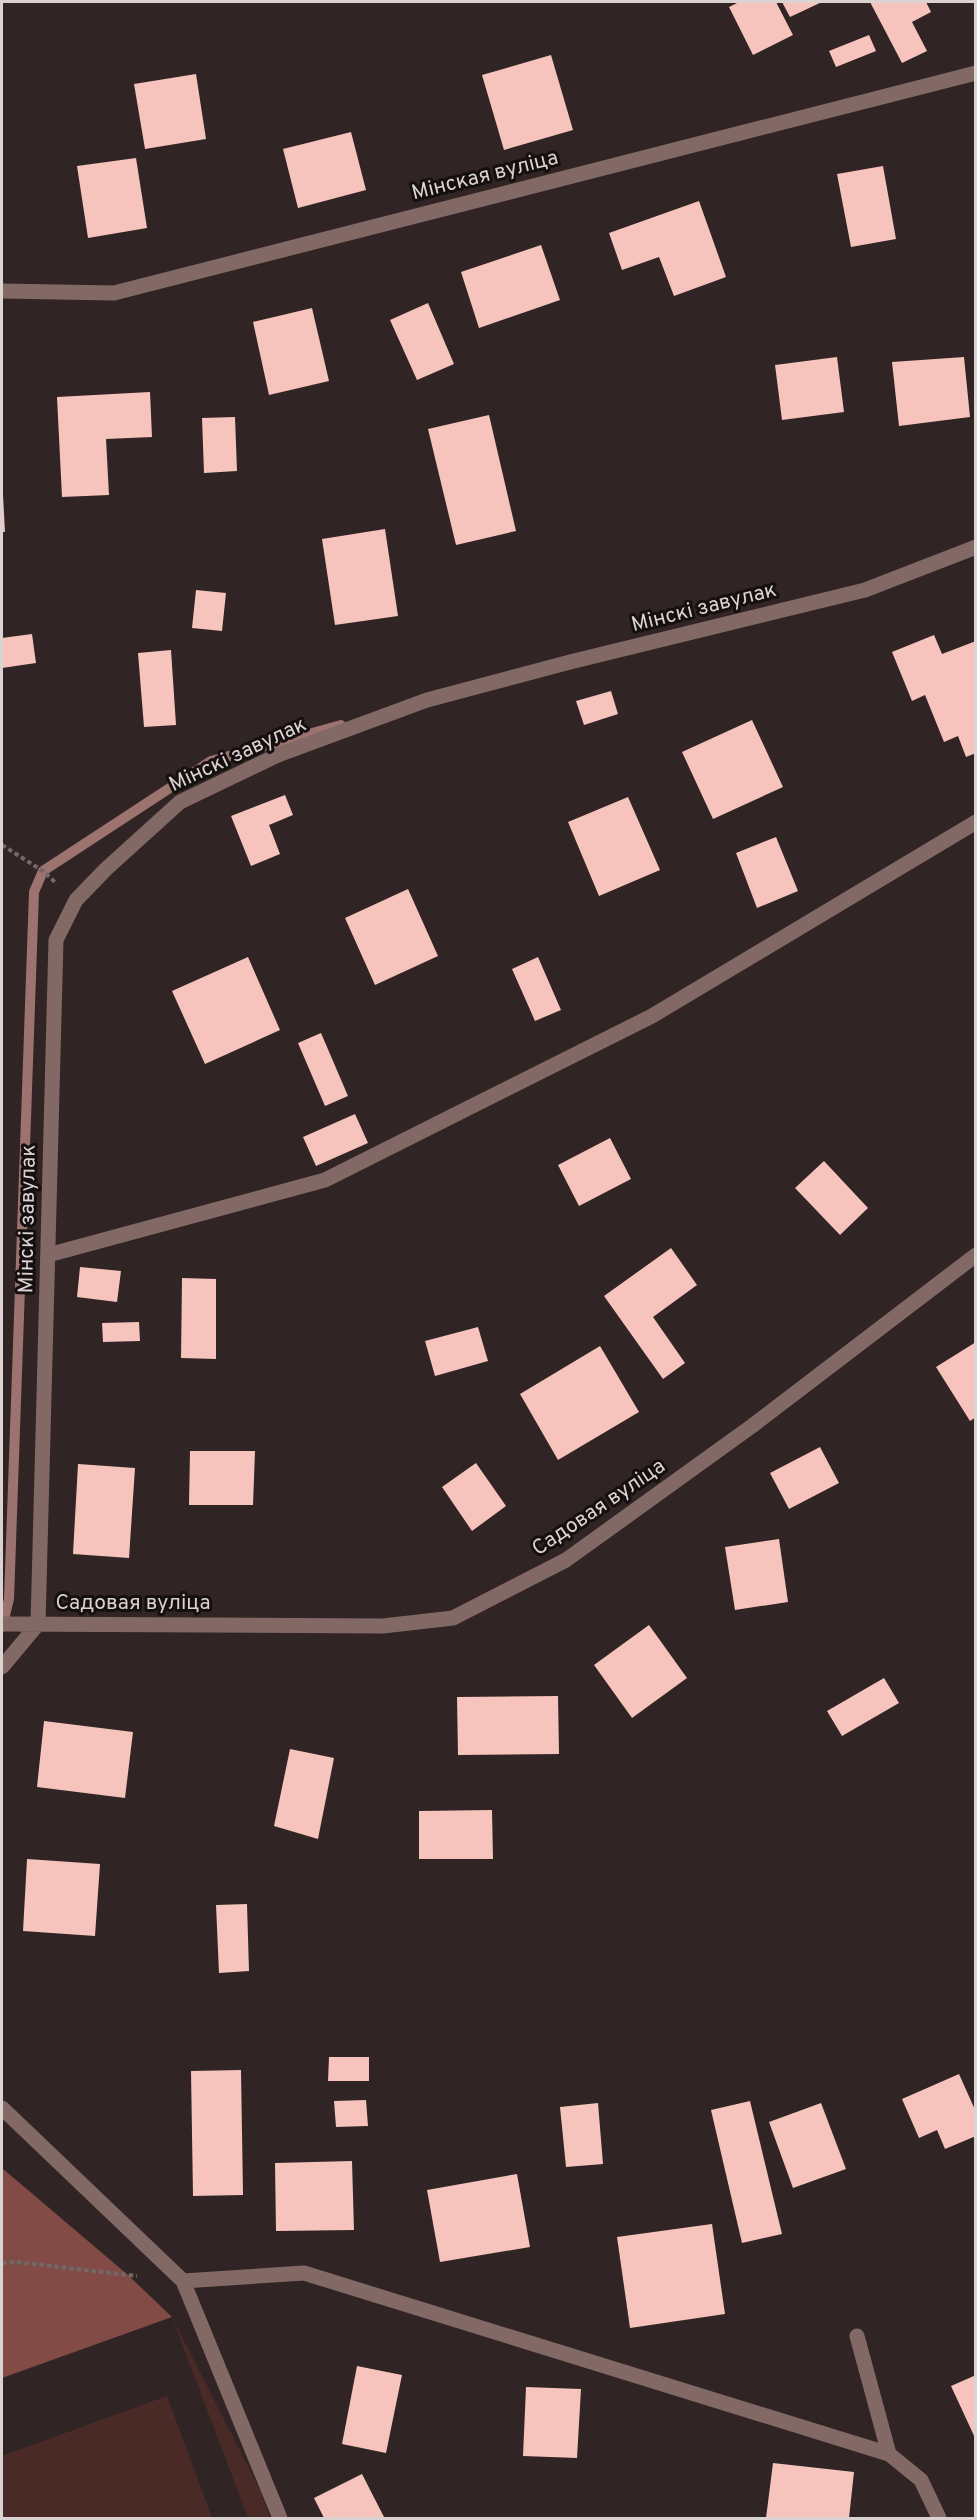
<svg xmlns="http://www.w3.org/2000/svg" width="977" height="2520" viewBox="0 0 977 2520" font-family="Overpass,sans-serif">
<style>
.green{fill:#4a2a27}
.forest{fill:#824b46}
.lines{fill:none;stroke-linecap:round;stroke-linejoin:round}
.stream{stroke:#9c736f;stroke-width:10}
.building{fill:#f7c3bd}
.path{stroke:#726867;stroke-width:4;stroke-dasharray:4.5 3;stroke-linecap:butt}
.minor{stroke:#836966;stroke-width:15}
.labels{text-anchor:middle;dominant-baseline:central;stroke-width:6;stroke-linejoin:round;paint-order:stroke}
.street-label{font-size:21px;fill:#dbd3d2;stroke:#150f0f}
</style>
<rect width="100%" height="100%" fill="#302524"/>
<!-- green -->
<path class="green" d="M172 2317 261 2492 270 2518H248Z
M167 2396 212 2518H2V2456Z"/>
<!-- forest -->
<path class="forest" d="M2 2168 128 2275 172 2317 2 2378Z"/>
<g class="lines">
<!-- stream -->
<path class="stream" d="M2 1627 9 1599 34 892 43 871 211 761 341 725"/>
</g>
<!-- building -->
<path class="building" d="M739 2H776L793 35 753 55 729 7Z
M782 2H822L790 17Z
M870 2H926L931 12 912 22 927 51 902 63Z
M869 35 876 51 836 67 829 51Z
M551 55 573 130 504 150 482 75Z
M196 74 206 139 145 149 134 84Z
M351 132 366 190 298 208 283 149Z
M136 158 147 228 88 238 77 166Z
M883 166 896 239 851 247 837 174Z
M699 201 726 277 674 296 659 257 622 270 609 233Z
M541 245 560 300 479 328 461 272Z
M428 303 454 364 417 380 390 320Z
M312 308 329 381 269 395 253 322Z
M837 357 844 412 782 420 775 365Z
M964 357 970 417 899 426 892 362Z
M150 392 152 437 106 439 109 495 62 497 57 397Z
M489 415 516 531 456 545 428 429Z
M235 417 237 471 204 473 202 418Z
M2 495H3L5 532H2Z
M385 529 398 616 335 625 322 539Z
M196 590 226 593 222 631 192 628Z
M32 634 36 663 2 668V638Z
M934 635 942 654 976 641V753L966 757 958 736 944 742 925 695 912 701 892 652Z
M171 650 176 725 144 727 138 653Z
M611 691 618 714 584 725 576 701Z
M752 720 783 787 713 819 682 752Z
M285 795 293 815 269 825 280 854 251 866 231 816Z
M628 797 660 870 599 896 568 822Z
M776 837 798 891 757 908 736 853Z
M408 889 438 956 375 985 345 918Z
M248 957 280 1030 205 1064 172 991Z
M538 957 561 1010 535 1021 512 969Z
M321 1033 348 1096 325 1106 298 1043Z
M355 1114 368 1143 316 1166 303 1137Z
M610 1138 631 1179 579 1206 558 1165Z
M824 1161 868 1208 840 1235 795 1188Z
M671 1248 697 1285 653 1317 685 1363 663 1379 604 1296Z
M80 1267 121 1271 117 1302 77 1297Z
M182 1278 216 1279V1359L181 1358Z
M139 1322 140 1341 103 1342 102 1323Z
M478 1327 488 1361 435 1376 425 1341Z
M976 1342V1417L970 1421 936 1367Z
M600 1346 639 1412 558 1460 520 1394Z
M820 1447 839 1483 789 1509 770 1473Z
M190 1451H255L253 1505H189Z
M476 1463 506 1506 472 1531 442 1487Z
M78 1464 135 1468 129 1558 73 1554Z
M779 1539 788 1602 735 1610 725 1547Z
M649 1625 687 1678 632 1718 594 1665Z
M884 1678 899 1703 842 1736 827 1711Z
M558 1696 559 1754 458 1755 457 1697Z
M44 1721 133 1732 125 1798 37 1787Z
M290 1749 334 1758 318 1839 274 1826Z
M492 1810 493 1859H419V1811Z
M27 1859 100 1864 95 1936 23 1931Z
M247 1904 249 1971 219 1973 216 1905Z
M329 2057H369V2081H328Z
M241 2070 243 2195 193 2196 191 2071Z
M959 2074 976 2112V2136L945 2149 937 2130 919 2138 902 2099Z
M366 2100 368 2126 336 2127 334 2101Z
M750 2101 782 2234 742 2243 711 2110Z
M598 2103 603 2164 566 2167 560 2107Z
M821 2103 846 2169 793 2188 769 2122Z
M352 2161 354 2230 276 2231 275 2163Z
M517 2174 530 2247 440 2262 427 2190Z
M712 2224 725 2314 630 2328 617 2237Z
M357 2366 402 2375 386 2453 342 2444Z
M976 2375V2440L951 2386Z
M526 2387 581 2389 577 2458 523 2456Z
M773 2463 854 2472 849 2518H766Z
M362 2474 384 2517 324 2518 314 2498Z"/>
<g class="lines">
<!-- path -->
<path class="path" d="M2 845 43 871 57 884
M2 2263 16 2262 137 2276"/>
<!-- minor -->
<path class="minor" d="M2 291 114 293 976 73
M48 1255 325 1180 652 1016 976 822
M2 1624 383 1626 453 1618 566 1560 752 1426 976 1255
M2 1667 38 1624 56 940 76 900 106 869 180 802 278 755 427 700 570 662 865 590 976 547
M2 2108 183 2281 280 2518
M183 2281 304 2273 889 2454 921 2480 939 2518
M857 2336 889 2454"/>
</g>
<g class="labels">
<!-- street labels -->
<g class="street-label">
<text transform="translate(485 176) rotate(-14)">Мінская вуліца</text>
<text transform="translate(704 608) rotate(-14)">Мінскі завулак</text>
<text transform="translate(238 755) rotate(-25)">Мінскі завулак</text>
<text transform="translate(28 1219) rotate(-89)">Мінскі завулак</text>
<text transform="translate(599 1508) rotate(-34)">Садовая вуліца</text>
<text x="133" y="1603">Садовая вуліца</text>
</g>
</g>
<!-- border -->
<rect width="977" height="2520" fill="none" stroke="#dbd3d2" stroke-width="6"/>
</svg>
